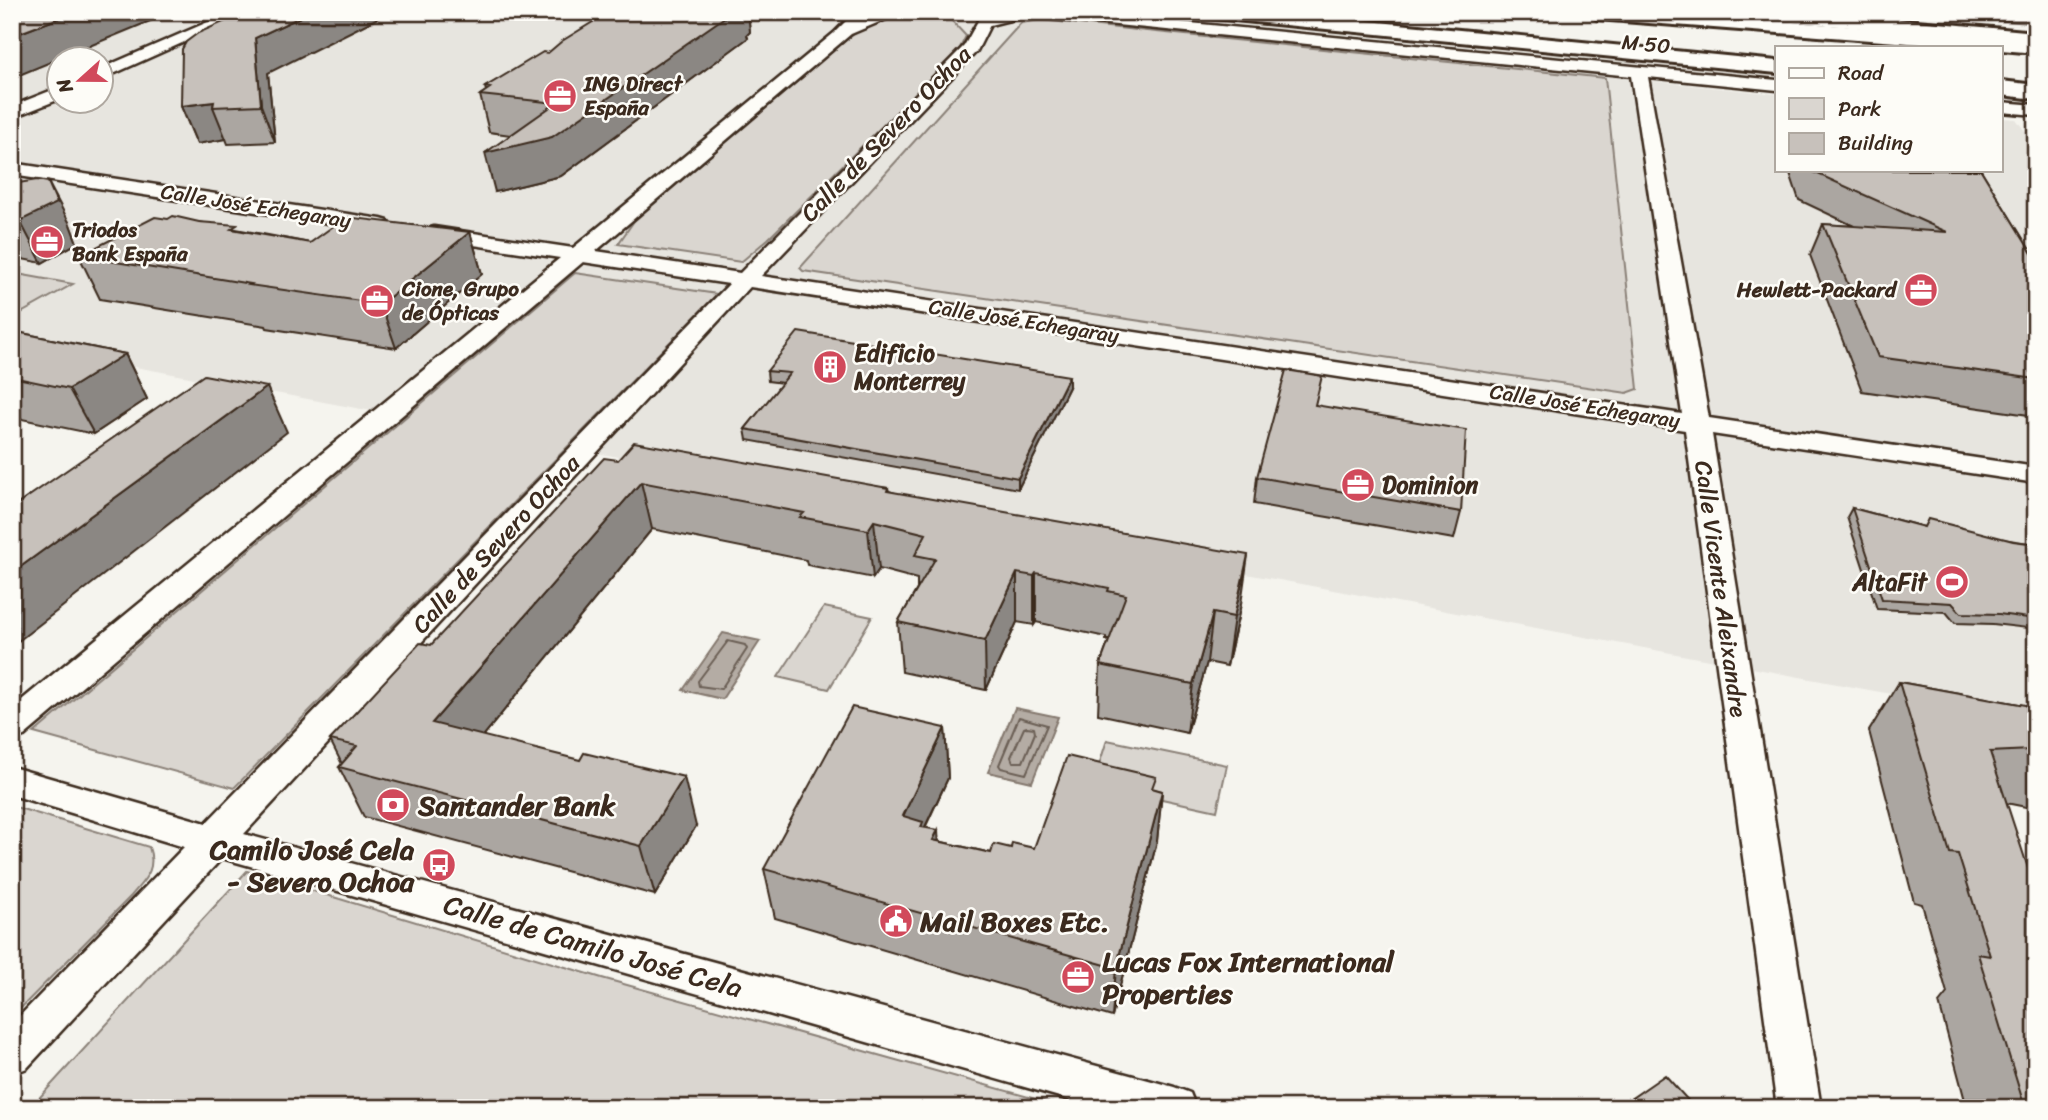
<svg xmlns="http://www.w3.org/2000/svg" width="2048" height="1120" viewBox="0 0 2048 1120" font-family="Sriracha,sans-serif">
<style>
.built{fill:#e7e5df;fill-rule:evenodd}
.green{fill:#dad6d0;stroke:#8a8077;stroke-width:2}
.water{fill:#b4aca4;stroke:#84786e;stroke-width:2}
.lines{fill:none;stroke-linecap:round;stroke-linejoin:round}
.shore{stroke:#6b5e54;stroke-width:2}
.street-casing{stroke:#3b2a1e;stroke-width:5}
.secondary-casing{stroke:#3b2a1e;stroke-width:6}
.highway-casing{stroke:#3b2a1e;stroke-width:6}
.street{fill:#fdfcf7;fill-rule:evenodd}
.secondary{fill:#fdfcf7;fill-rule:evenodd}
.highway{fill:#fdfcf7;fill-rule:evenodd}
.wall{fill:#aba6a1;stroke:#3b2a1e;stroke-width:2}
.shaded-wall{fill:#8b8783;stroke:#3b2a1e;stroke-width:2}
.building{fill:#c7c1bb;stroke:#3b2a1e;stroke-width:2}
.labels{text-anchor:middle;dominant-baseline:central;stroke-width:5;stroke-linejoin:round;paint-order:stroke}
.far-street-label{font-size:21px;fill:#3b2a1e;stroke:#fdfcf7}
.far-poi-label{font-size:21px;font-weight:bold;fill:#3b2a1e;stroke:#fdfcf7;text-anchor:start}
.street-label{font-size:24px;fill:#3b2a1e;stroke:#fdfcf7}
.poi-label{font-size:24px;font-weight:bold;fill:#3b2a1e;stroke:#fdfcf7;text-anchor:start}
.near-poi-label{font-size:28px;font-weight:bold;fill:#3b2a1e;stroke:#fdfcf7;text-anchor:start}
.near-street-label{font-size:28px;fill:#3b2a1e;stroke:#fdfcf7}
</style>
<rect width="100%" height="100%" fill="#f5f4ee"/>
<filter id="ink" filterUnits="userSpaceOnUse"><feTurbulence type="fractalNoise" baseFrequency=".0143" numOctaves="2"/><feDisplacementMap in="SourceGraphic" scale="14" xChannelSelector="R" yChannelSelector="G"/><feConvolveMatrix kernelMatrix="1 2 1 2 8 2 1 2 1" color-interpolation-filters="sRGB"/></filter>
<g filter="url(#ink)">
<!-- built -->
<path class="built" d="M12 12H990L1777 94V170H2001V118L2016 119 2036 146V721L12 344ZM60 60H102V102H60Z"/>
<!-- green -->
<path class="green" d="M910 12H956L951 20 966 36 959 50 768 239 741 262 618 244 634 221 846 40 868 24Z
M1904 12H2036V23H2029Z
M1040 20 1605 78 1638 389 1627 393 803 271 800 268 1021 23Z
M12 273 73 284 12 318Z
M575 273 717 294 234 788 34 733Z
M824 607 872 617 829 689 778 677Z
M1107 740 1227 765 1217 811 1093 784Z
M12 806 149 847C157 870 145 879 131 896L12 1017Z
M247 871 602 978 1068 1108H30Z"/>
<!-- water -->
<path class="water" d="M723 633 760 641 722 699 683 690Z
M1015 708 1058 717 1032 782 988 772Z"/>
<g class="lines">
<!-- shore -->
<path class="shore" d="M728 641 745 645 747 649 721 689 699 686 698 681Z
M1019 717 1047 725 1026 774 1001 768 999 765Z
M1027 727 1034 728 1035 733 1023 762H1013L1011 757 1024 728Z"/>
<!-- street casing -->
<g class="street-casing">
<path id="street" d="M231 12H251L102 79V68Z
M855 12H871L870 15 903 12 851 34 596 251 740 273 964 46 979 19 1005 12H1077L1777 80V90L1648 77 1709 418 2036 467V483L1712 434 1821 1108H1777L1685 430 750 287 244 834 1174 1087 1190 1093 1196 1108H1098L222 858 27 1068 12 1074V1024L184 847 12 795V767L206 823 729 284 583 262 24 736 12 740V708L560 258 434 239 427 237 424 233 427 229 434 227 573 248 834 33ZM1026 16 1631 76 1682 414 761 276 977 51 990 25Z
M60 87V99L12 118V106Z
M2001 102 2036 105V115L2001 112Z
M12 163 381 219 388 221 391 225 388 229 381 231 12 175Z"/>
</g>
<!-- secondary casing -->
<g class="secondary-casing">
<path id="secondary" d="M1742 12H1819L2036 32V44L1752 18Z"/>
</g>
<!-- highway casing -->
<g class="highway-casing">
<path id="highway" d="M1203 12H1276L1777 61V73L1213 18Z
M1664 12 2036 41V53L2001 50V47H1960L1597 19 1587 13Z
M2001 81 2036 85V99L2001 95Z"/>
</g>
<!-- street -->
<use href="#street" class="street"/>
<!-- secondary -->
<use href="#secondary" class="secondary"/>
<!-- highway -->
<use href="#highway" class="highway"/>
</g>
<!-- wall -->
<path class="wall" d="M609 12H748L750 32 747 35 748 38 561 176 495 192 511 135 489 132 480 95 486 91 485 87 548 53Z
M268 73 275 142 228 144 226 139 197 144 181 106Z
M1789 170H1981L2036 260V416L1862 391 1810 255 1823 224 1854 226 1799 200Z
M12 184 69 222 77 243 42 263 12 257Z
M199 222 310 243 470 232 482 274 396 348 267 328 266 326 100 299 79 256Z
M12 331 125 354 147 399 94 434 12 417Z
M767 371 1069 387 1018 489 747 440 745 429 783 383 768 381Z
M1316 405 1461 512 1454 539 1254 504 1257 477Z
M618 460 888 488 889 491 1241 604 1227 666 1207 662 1187 733 1098 714 1100 665 1109 640H1106V637L1036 622 1034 625 1017 622 986 690 902 672 898 622 917 589V579L879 569 873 578 807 565 806 560 652 529 483 736 696 826 655 895 364 817 339 767 342 764 330 740 431 645Z
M1852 508 1924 527 2036 544V629L1993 624 1955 623 1946 612 1877 609 1847 517Z
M1899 682 2036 707V809L2006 803 2036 1108H1967L1939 1003 1947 993 1922 904 1914 902 1869 731Z
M945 728 948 778 925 828 938 830V841L991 853 1011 848H1034L1154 789 1162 791 1157 841 1112 1017 775 918 764 869Z
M1626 1102 1695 1108H1623Z"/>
<!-- shaded-wall -->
<path class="shaded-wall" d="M75 12H172L12 78V36Z
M311 12H390L268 73 275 142 261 105 255 38Z
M732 12H748L750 32 747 35 748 38 561 176 495 192 485 153Z
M214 102 213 107 226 139 197 144 181 106Z
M48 182 69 222 77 243 42 263 20 221Z
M470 232 482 274 396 348 381 304Z
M125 354 147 399 94 434 69 389Z
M1069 376V387L1018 489V478Z
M267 387 287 432 12 646V573Z
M641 482 652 529 453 773 432 723Z
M874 521 879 569 873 578 868 530Z
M1248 555 1241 604 1227 666 1234 617Z
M1017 573V622L986 690 985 641Z
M1036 573V622L1034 625V576Z
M1213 613 1207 662 1187 733 1193 684Z
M945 728 948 778 924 829 903 816Z
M684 777 696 826 655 895 641 846Z
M1162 791 1157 841 1112 1017 1116 968Z
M938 830 941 880 933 840Z"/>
<!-- building -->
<path class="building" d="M12 12H75L12 36Z
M246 12H311L255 38 261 105 213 107 214 102 181 106 182 49 186 42 198 33Z
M609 12H732L552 137 485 153 556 103 480 95 490 88 485 87 543 52 548 53 562 41Z
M1810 170H1981L2036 260V379L1878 357 1823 224 1947 232 1811 171Z
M37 180 48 182 57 203 20 221 12 220V184Z
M173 216 199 222 237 225 231 229 310 243 346 217 470 232 381 304 249 285 251 284 79 256 155 217 168 219Z
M12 331 125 354 69 389 12 377Z
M798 332 1069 376 1018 478 745 429 790 373 767 371Z
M1286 370 1322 376 1315 405 1466 430 1461 512 1257 477Z
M204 375 267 387 12 573V508Z
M634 442 888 488 887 491 1248 555 1234 617 1213 613 1193 684 1100 665 1126 595 1108 591 1109 588 1036 573 1034 576 1017 573 985 641 898 622 935 559 915 555 926 534 874 521 868 530 800 517 804 513 641 482 432 723 580 760 584 753 684 777 641 846 339 767 357 746 330 740 420 643 431 645 604 458 618 460Z
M1852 508 1924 527 1928 519 2013 541 2036 544V619L1999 614 1961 613 1952 603 1882 599Z
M1899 682 2036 707V751L2031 750 1990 752 2028 868 2036 869V1108H2025L1978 954 1990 956 1958 854 1950 853Z
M852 707 945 728 903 816 923 822 921 827 938 830 933 840 991 853 994 844 1011 848 1012 843 1034 848 1067 756 1156 777 1152 788 1162 791 1116 968 764 869Z
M1665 1075 1695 1108H1631L1626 1102Z"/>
</g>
<!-- icons -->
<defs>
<g id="office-disc" transform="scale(1.75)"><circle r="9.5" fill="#d1495b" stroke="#fdfcf7"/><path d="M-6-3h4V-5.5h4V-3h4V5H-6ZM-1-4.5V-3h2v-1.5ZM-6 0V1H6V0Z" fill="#fff"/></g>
<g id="building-disc" transform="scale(1.75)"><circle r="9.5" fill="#d1495b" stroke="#fdfcf7"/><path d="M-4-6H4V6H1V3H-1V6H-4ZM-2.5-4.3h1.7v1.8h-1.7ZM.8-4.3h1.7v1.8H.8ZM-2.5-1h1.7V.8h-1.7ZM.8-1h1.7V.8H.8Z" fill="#fff"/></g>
<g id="stadium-disc" transform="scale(1.75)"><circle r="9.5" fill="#d1495b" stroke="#fdfcf7"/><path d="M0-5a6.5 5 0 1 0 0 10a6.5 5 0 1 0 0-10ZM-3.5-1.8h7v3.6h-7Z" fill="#fff"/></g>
<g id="bank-disc" transform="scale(1.75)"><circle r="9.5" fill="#d1495b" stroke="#fdfcf7"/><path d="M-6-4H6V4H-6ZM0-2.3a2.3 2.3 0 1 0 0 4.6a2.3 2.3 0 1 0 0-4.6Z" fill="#fff"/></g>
<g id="bus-disc" transform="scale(1.75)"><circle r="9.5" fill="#d1495b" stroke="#fdfcf7"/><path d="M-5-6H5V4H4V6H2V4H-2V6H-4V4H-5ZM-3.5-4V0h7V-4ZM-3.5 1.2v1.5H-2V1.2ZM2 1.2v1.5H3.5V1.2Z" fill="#fff"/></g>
<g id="civic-disc" transform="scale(1.75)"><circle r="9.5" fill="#d1495b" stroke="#fdfcf7"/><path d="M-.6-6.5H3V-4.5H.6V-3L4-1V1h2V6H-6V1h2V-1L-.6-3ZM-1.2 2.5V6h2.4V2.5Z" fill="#fff"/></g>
</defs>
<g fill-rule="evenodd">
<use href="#office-disc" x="560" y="96"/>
<use href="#office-disc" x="47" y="242"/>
<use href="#office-disc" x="1921" y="290"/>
<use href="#office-disc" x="377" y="301"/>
<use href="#building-disc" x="830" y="367"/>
<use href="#office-disc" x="1358" y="485"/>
<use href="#stadium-disc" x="1952" y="582"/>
<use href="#bank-disc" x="393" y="805"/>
<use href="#bus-disc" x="439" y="865"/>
<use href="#civic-disc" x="896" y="921"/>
<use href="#office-disc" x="1078" y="977"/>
</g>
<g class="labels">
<!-- far-street labels -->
<g class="far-street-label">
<text transform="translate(1646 44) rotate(5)">M 50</text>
<text transform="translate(256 206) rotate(9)">Calle José Echegaray</text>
<text transform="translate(1024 321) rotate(9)">Calle José Echegaray</text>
<text transform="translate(1585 406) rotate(9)">Calle José Echegaray</text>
</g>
<!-- far-poi labels -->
<g class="far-poi-label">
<text x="584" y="84">ING Direct<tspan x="584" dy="24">España</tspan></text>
<text x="72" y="230">Triodos<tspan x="72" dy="24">Bank España</tspan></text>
<text x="402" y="289">Cione, Grupo<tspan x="402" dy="24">de Ópticas</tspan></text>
<text x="1896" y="290" text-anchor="end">Hewlett-Packard</text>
</g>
<!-- street labels -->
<g class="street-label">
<text transform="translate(886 134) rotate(-46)">Calle de Severo Ochoa</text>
<text transform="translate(496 544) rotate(-47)">Calle de Severo Ochoa</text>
<text transform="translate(1721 589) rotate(82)">Calle Vicente Aleixandre</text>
</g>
<!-- poi labels -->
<g class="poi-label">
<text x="854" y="353">Edificio<tspan x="854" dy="28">Monterrey</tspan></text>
<text x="1382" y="485">Dominion</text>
<text x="1927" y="582" text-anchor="end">AltaFit</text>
</g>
<!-- near-poi labels -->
<g class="near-poi-label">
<text x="418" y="805">Santander Bank</text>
<text x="414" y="849" text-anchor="end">Camilo José Cela<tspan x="414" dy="32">- Severo Ochoa</tspan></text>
<text x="920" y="921">Mail Boxes Etc.</text>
<text x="1102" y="961">Lucas Fox International<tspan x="1102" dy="32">Properties</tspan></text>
</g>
<!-- near-street labels -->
<g class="near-street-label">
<text transform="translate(593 946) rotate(16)">Calle de Camilo José Cela</text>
</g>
</g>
<!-- margin -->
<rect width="2048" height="1120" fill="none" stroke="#fdfcf7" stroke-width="42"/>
<rect x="21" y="21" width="2006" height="1078" fill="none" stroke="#3b2a1e" stroke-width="2.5" filter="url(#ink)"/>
<!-- legend -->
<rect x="1775" y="46" width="228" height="126" fill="#fdfcf7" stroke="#afa8a0" stroke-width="2"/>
<rect x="1789" y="68" width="35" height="10" fill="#fdfcf7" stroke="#afa8a0" stroke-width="2"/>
<text x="1838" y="80" font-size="21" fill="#3b2a1e">Road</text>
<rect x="1789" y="98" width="35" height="21" fill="#dad6d0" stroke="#afa8a0" stroke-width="2"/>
<text x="1838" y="116" font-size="21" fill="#3b2a1e">Park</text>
<rect x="1789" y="133" width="35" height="21" fill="#c7c1bb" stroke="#afa8a0" stroke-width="2"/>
<text x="1838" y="150" font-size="21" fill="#3b2a1e">Building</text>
<!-- north arrow -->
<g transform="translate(80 80) rotate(249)"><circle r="33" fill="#fdfcf7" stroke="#afa8a0" stroke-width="2"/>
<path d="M0-5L12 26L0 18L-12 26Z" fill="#d1495b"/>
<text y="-10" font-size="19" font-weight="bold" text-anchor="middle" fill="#3b2a1e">N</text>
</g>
</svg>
